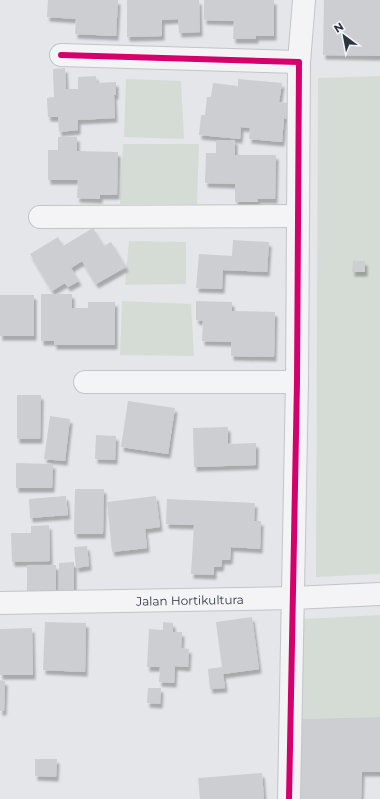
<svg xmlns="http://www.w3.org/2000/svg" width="380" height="799" viewBox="0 0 380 799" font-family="Montserrat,sans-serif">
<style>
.green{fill:#d5dcd5}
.building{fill:#cdced1;filter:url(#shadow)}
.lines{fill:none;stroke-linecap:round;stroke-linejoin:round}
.street-casing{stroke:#c2c4c7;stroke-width:24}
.street{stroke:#f4f4f6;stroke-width:22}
.cycleway-casing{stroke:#f3f5f8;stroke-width:8}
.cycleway{stroke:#d6006c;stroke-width:6}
.labels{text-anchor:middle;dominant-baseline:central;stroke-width:3;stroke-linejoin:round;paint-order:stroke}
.street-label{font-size:12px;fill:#2c3442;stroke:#f3f5f8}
</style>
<defs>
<filter id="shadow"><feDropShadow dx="2.5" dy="4.5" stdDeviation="1" flood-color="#0004"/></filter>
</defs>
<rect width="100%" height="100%" fill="#e4e6e9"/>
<!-- green -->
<path class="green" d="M380 76V574L316 577 318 78Z
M126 79 181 81 184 139 124 137Z
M123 144H199L197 204H120Z
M129 241 186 242V284L125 285Z
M122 301 191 304 194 356 120 355Z
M380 615V717L300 719 304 619Z"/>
<!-- building -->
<path class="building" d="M48 0H118L116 36 75 34 76 19 47 17Z
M127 0H199L200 32 179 33 178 19 162 20V36L127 37Z
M204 0H274V36H256V39H233L234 21 204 20Z
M324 0H380V56L323 55Z
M65 68 66 89H78V77L96 76 97 83 116 82V95H114L115 118 78 120V130L59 132 58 117H48L47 98 54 97 53 69Z
M238 79 282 83 279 102 288 103 287 119 284 118 282 142 249 139 250 128 241 127 240 139 199 135 201 115H205L207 97H211L213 83 238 86Z
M58 137H77V151L118 152 117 195H100V199L77 198 78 180H48V150H58Z
M216 140H235V155H276L275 199H257L258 202H235V184L205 183 206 153H216Z
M93 228 104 246 111 242 126 267 96 284 82 261 71 268 79 281 68 287 65 283 52 291 30 254 58 237 63 246Z
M233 240 269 242 267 272 223 270 222 289 196 288 199 254 232 256Z
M353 261H365V272H352Z
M41 294H72V308H88V302H115V345H54V341H41Z
M0 295H34V336H0Z
M196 301 232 302V311L275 312 274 357 231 356V342L202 341 203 321 196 320Z
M17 395H41L40 439H17Z
M128 401 175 408 168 454 121 447Z
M50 416 70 419 65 461 44 459Z
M228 427V444L256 443V465L194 467 193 428Z
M96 435 116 436 115 460 95 459Z
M16 463 53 464 52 488H16Z
M75 489H104L103 534H74Z
M66 496 68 515 30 518 29 499Z
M156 496 160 527 145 529 147 548 112 552 107 502Z
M167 499 255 503 254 521H261L260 549 231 547 230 560H222L221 567H214V575L191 574 194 525 166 524Z
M49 525 50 561 12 562 11 533H31V526Z
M87 546 89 566 76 568 74 547Z
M74 562V592H59V563Z
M27 565H56V595H27Z
M252 617 259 669 223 674 225 688 210 689 208 669 222 667 216 622Z
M45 622 86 623 85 672 43 670Z
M163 622 173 623V632H182L181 648 189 649 188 667 175 666 174 683 159 682 160 667H147L149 629 163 630Z
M32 628 33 675H0V629Z
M0 680 5 681 4 711H0Z
M148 688H161L160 704 147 703Z
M380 717V772H362L361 799H301L300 719Z
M35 759H57L56 777 35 776Z
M262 773 264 799H200L198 778Z"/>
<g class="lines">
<!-- street casing -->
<g class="street-casing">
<g id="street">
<path d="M61 55 299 62 297 382 289 799"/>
<path d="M299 62 304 0"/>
<path d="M40 217 298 216"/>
<path d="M85 382H297"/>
<path id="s1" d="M0 603 293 598 380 594"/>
</g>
</g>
<!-- street -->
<use href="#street" class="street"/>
<!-- cycleway casing -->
<g class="cycleway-casing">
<path id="cycleway" d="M61 55 299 62 297 382 289 799"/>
</g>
<!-- cycleway -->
<use href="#cycleway" class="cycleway"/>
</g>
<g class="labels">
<!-- street labels -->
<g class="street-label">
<text stroke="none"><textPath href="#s1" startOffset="190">Jalan Hortikultura</textPath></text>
</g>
</g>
<!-- north arrow -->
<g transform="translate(344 36) rotate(328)" stroke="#f3f5f8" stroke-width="3" paint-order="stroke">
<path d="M0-3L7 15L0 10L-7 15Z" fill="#2c3442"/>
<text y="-6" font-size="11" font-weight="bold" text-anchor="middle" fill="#2c3442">N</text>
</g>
</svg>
